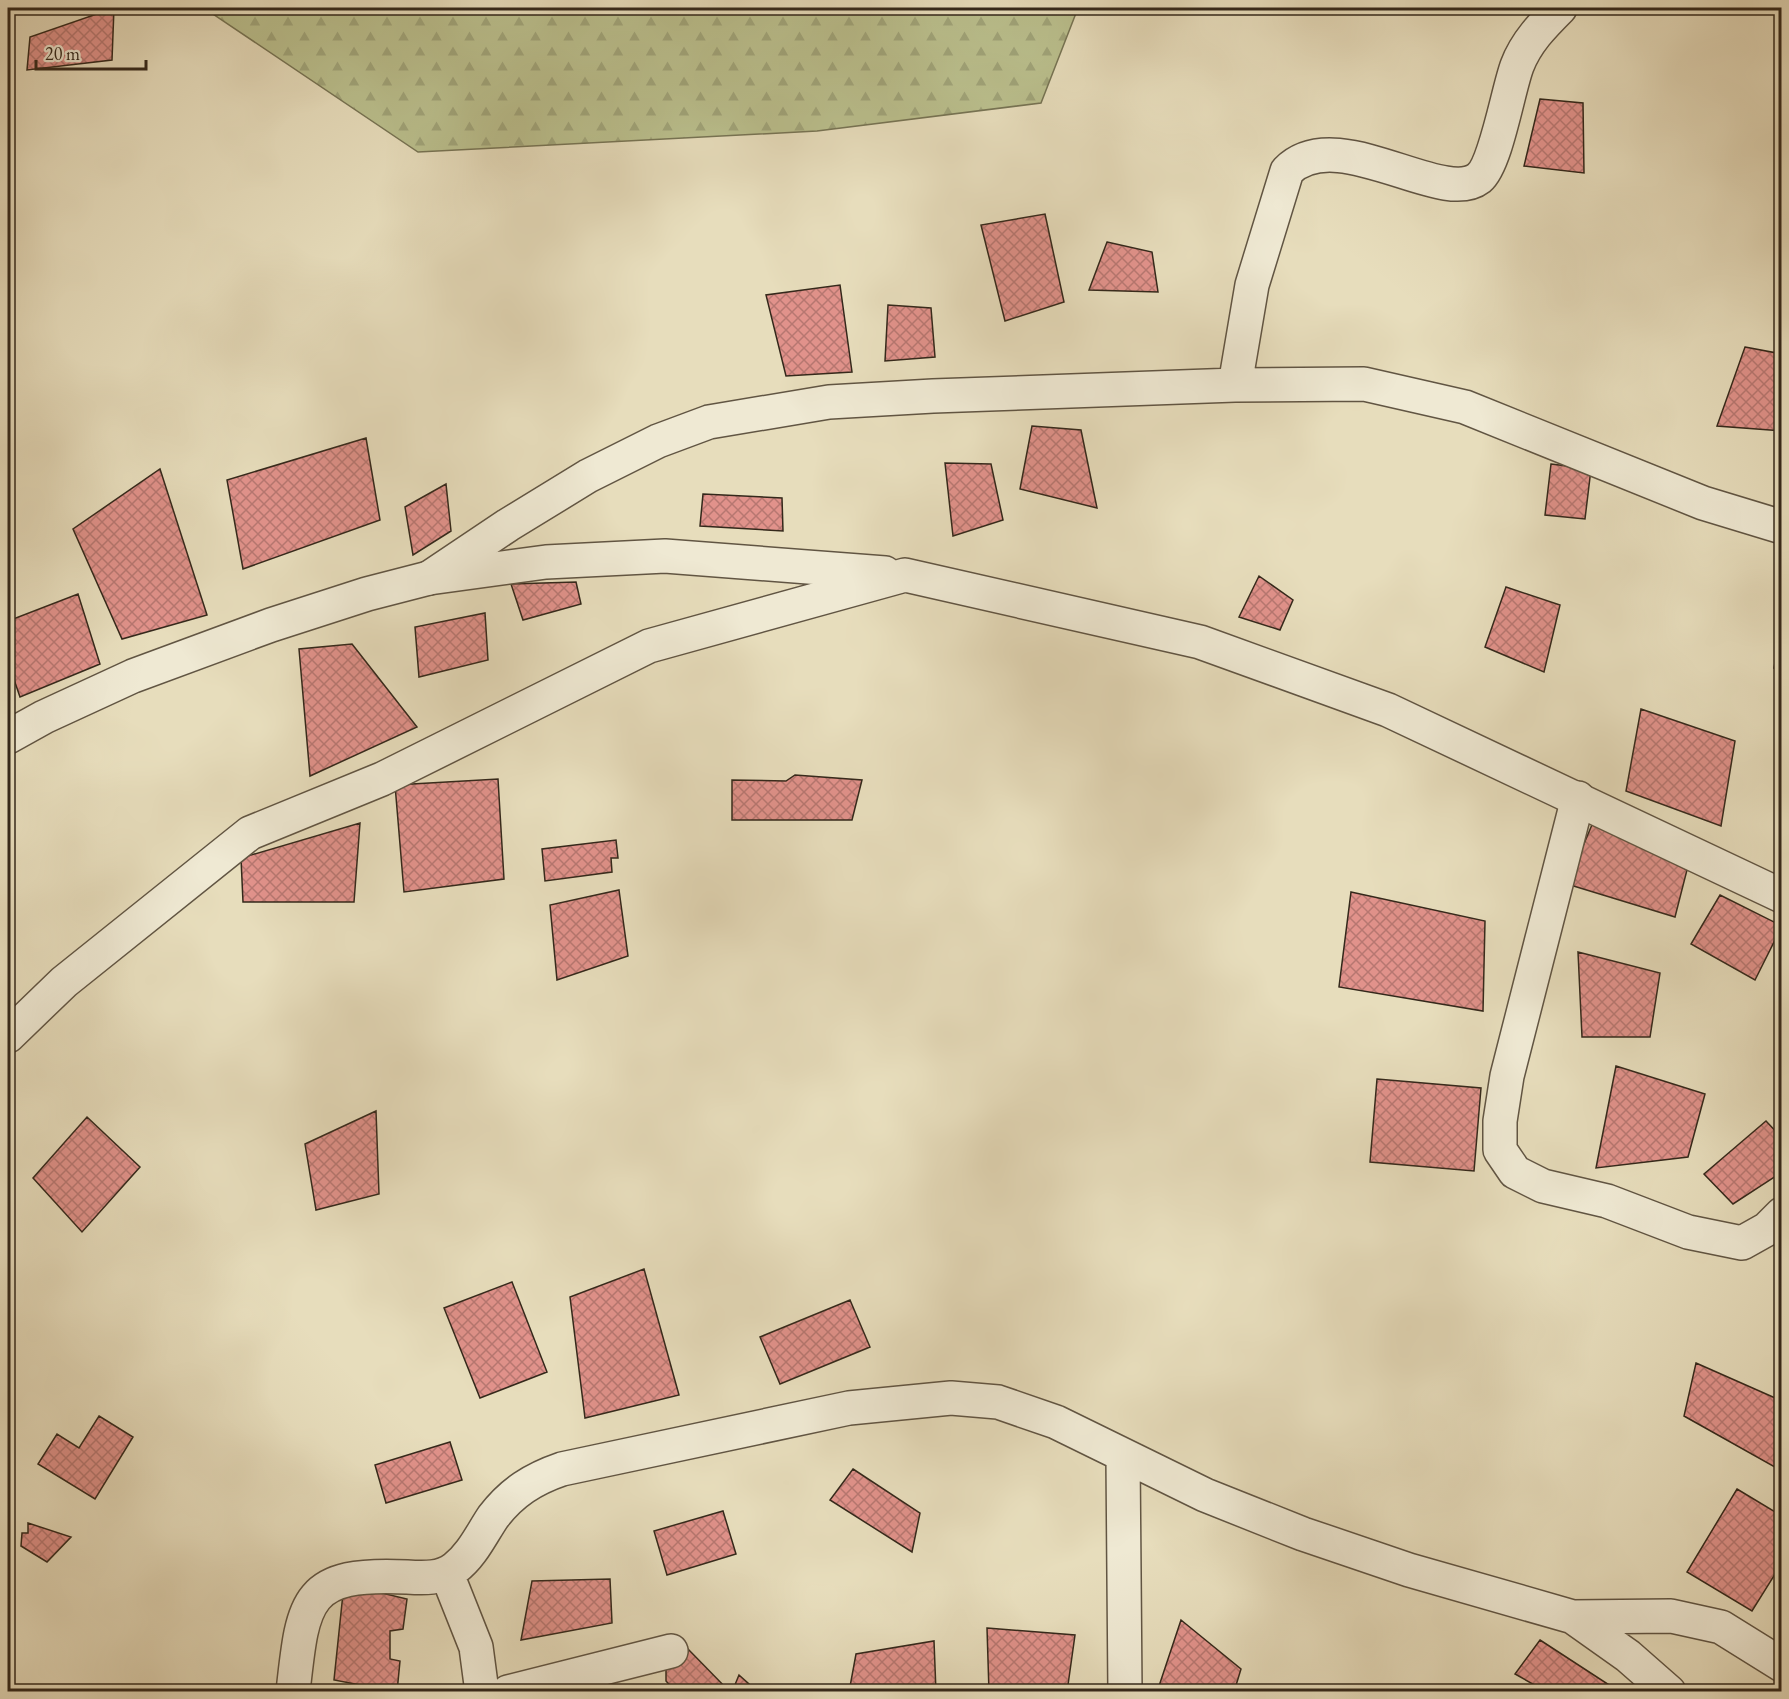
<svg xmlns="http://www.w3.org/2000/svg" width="1789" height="1699" viewBox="0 0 1789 1699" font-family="'EB Garamond',serif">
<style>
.forest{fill:url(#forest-firs);stroke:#777454;stroke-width:1.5}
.building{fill:url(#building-cross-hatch);stroke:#34281b;stroke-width:1.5}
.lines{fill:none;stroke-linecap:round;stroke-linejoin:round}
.minor-casing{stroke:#615543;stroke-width:36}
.tertiary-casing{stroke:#615543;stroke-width:36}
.minor{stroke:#efe9d3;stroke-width:33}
.tertiary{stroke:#efe9d3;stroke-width:33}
</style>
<defs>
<pattern id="forest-firs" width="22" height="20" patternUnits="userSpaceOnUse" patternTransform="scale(1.5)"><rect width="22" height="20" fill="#babf8d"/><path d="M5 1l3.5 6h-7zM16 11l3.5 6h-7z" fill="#a0a479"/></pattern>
<pattern id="building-cross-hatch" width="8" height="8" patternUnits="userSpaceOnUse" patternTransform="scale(1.5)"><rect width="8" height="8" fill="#e1928b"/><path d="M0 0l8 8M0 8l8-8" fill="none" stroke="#b77771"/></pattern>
</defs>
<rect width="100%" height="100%" fill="#e7ddbc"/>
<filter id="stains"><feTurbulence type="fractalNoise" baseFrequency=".00333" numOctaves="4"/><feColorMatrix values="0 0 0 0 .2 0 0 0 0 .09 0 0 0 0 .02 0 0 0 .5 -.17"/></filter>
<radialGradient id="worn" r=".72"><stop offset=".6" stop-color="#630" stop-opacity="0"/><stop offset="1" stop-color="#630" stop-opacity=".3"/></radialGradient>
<!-- forest -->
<path class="forest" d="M204 8H1078L1041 103 817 131 418 152Z"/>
<!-- building -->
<path class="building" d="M114 8 112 60 27 70 30 37Z
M1540 99 1583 103 1584 173 1524 166Z
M1045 214 1064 302 1005 321 981 225Z
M1107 242 1152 252 1158 292 1089 290Z
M840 285 852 372 786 376 766 295Z
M888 305 931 308 935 357 885 361Z
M1745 347 1782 354V431L1717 426Z
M1032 426 1081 430 1097 508 1020 489Z
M366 438 380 520 243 569 227 480Z
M945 463 991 464 1003 520 953 536Z
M1551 464 1591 469 1585 519 1545 515Z
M160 469 207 615 122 639 73 529Z
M446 484 451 531 413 555 405 507Z
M703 494 782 498 783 531 700 526Z
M1259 576 1293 600 1280 630 1239 617Z
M576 582 581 604 523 620 511 584Z
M1506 587 1560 605 1544 672 1485 647Z
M78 594 100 664 20 697 8 662V621Z
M485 613 488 660 419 677 415 627Z
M1782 623V669L1774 668Z
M352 644 417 727 310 776 299 649Z
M1641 709 1735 741 1721 826 1626 791Z
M795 775 862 780 852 820H732V780L786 781Z
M498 779 504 879 404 892 395 785Z
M1594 820 1687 870 1675 917 1567 884Z
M360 823 354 902H243L241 858Z
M616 840 618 858H611L612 872 545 881 542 849Z
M619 890 628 956 557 980 550 905Z
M1351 892 1485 921 1483 1011 1339 987Z
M1720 895 1782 926 1755 980 1691 944Z
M1578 952 1660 973 1650 1037H1582Z
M1616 1066 1705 1094 1688 1157 1596 1168Z
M1377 1079 1481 1088 1474 1171 1370 1162Z
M376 1111 379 1194 316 1210 305 1144Z
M87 1117 140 1167 82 1232 33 1178Z
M1766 1121 1782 1138V1172L1733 1204 1704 1174Z
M644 1269 679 1395 585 1418 570 1297Z
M512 1282 547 1372 480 1398 444 1308Z
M850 1300 870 1347 780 1384 760 1337Z
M1696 1363 1782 1401V1471L1684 1416Z
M99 1416 133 1437 95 1499 38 1464 57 1434 79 1448Z
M450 1442 462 1480 386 1503 375 1465Z
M853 1469 920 1513 912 1552 830 1500Z
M1737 1489 1782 1516V1563L1752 1611 1687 1572Z
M723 1511 736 1554 667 1575 654 1531Z
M28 1523 71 1537 47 1562 21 1546 22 1533H28Z
M610 1579 612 1623 521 1640 532 1581Z
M344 1584 407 1599 403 1629 390 1631V1659L400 1661 397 1692 334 1680Z
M1181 1620 1241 1669 1234 1692H1157Z
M987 1628 1075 1635 1067 1692H989Z
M1540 1640 1620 1692H1547L1515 1674Z
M934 1641 936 1692H849L856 1654Z
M687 1648 730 1692H676L666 1681V1660L677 1666Z
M739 1675 749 1684 745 1692H732Z"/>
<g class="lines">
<!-- minor casing -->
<g class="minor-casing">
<path id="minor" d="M1235 385 1252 285 1287 171C1336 121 1442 207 1479 178 1496 164 1508 90 1517 66 1526 42 1543 25 1560 8
M429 578 508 525 588 476 658 441 709 422 829 402 933 396 1235 385 1364 384 1465 407 1703 503 1782 527
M1578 798 1507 1076 1500 1121V1150L1515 1172 1543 1186 1607 1201 1688 1232 1742 1243 1767 1229 1782 1214
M1123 1457 1125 1692
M447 1574 476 1647 482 1692
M1573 1617 1671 1616 1721 1627 1782 1665
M293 1692C303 1599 305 1572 407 1577 423 1578 442 1579 455 1568 472 1555 481 1535 493 1517 512 1492 533 1479 562 1469L849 1408 951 1398 998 1402 1056 1422 1205 1495 1303 1534 1409 1570 1573 1617 1628 1656 1669 1692
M508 1692 671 1651"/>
</g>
<!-- tertiary casing -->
<g class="tertiary-casing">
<path id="tertiary" d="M8 737 44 717 133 676 271 625 367 594 429 578 546 562 665 556 885 573
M8 1036 64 982 250 833 382 779 649 646 905 575 1200 642 1388 710 1782 896"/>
</g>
<!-- minor -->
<use href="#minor" class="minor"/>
<!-- tertiary -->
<use href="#tertiary" class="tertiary"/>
</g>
<!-- margin -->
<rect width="1789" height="1699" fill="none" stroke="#e7ddbc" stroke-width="30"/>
<rect x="9" y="9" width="1771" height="1681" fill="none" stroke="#34281b" stroke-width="3"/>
<rect x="15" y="15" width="1759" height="1669" fill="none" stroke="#34281b" stroke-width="1.5"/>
<!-- scale -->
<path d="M36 60v9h110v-9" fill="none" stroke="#34281b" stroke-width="3"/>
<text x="45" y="60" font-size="18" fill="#34281b" stroke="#efe9d3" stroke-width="4.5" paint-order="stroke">20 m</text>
<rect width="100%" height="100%" filter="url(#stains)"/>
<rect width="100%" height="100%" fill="url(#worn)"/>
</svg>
